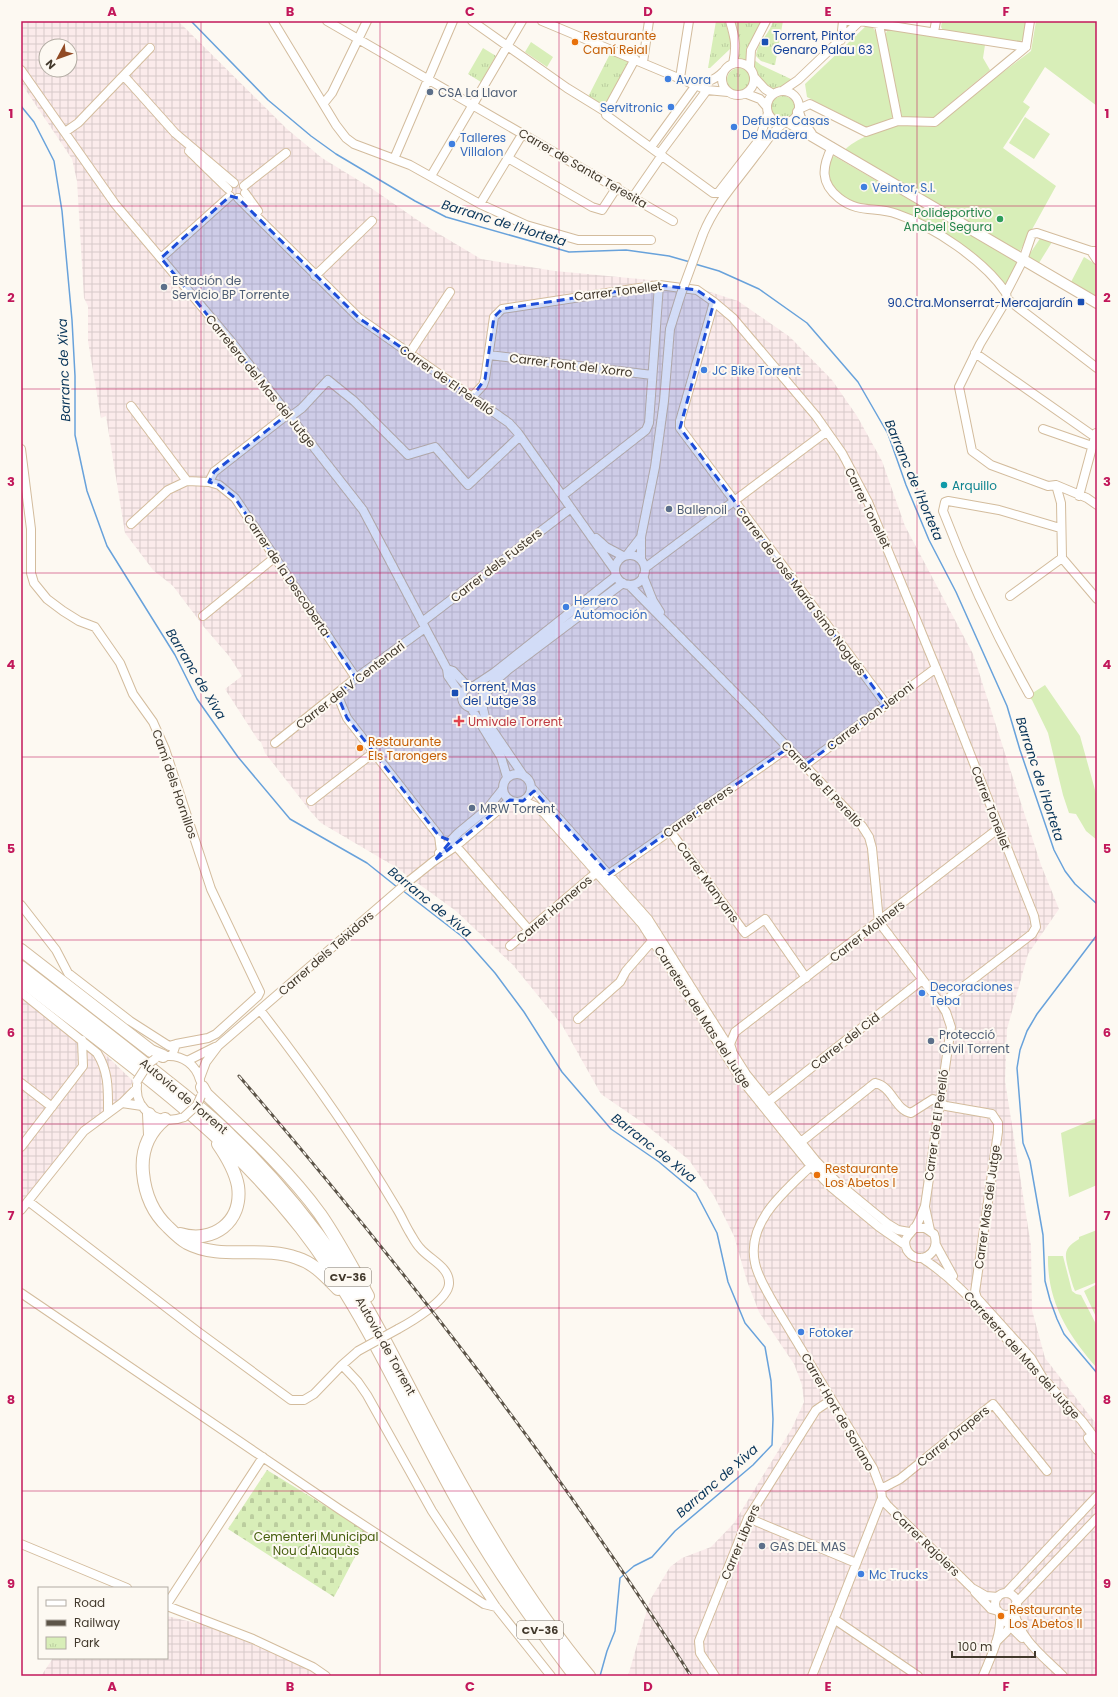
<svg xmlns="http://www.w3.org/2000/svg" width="1118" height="1697" viewBox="0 0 1118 1697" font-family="Poppins,sans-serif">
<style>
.industrial{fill:url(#industrial-grid);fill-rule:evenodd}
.green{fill:#d8eeb8}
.cemetery{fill:url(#cemetery-stones)}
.park{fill:url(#park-tufts)}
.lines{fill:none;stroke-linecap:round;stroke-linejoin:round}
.stream{stroke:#68a2db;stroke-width:1.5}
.minor-casing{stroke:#d3bc9d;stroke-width:10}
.major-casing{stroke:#d3bc9d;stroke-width:12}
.highway-casing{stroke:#d3bc9d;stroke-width:14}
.minor{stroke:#fff;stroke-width:8}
.major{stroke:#fff;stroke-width:10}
.highway{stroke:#fff;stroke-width:12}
.rail-casing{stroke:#5c5448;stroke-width:3}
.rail{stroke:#fdf9f2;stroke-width:1.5;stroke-dasharray:4.5;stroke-linecap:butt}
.minor-bridge-casing{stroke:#d3bc9d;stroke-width:10;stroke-linecap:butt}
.minor-bridge{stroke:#fff;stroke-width:8}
.marked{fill:#1d4ed8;fill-opacity:0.2;stroke:#1d4ed8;stroke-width:3;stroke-dasharray:8 5;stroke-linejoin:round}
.grid{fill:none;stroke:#c2185b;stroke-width:1;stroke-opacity:0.55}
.food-dot{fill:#e8710a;stroke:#fdf9f2;stroke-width:1.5}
.transit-dot{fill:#1a4fb4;stroke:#fdf9f2;stroke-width:1.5}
.shop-dot{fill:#3f7fe0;stroke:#fdf9f2;stroke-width:1.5}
.service-dot{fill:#5c6f8a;stroke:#fdf9f2;stroke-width:1.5}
.leisure-dot{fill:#2e9e5b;stroke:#fdf9f2;stroke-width:1.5}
.culture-dot{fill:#0f9aa8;stroke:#fdf9f2;stroke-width:1.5}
.health-dot{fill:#e0444e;stroke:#fdf9f2;stroke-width:1.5}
.labels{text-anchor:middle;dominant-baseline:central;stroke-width:4;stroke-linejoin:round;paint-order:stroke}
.shield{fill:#fdf9f2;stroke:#7a7367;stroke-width:1}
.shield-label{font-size:11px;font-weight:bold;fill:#42392c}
.food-label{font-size:12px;fill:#c56008;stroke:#fdf9f2;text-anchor:start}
.transit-label{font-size:12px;fill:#164399;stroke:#fdf9f2;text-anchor:start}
.shop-label{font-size:12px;fill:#366cbe;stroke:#fdf9f2;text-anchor:start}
.service-label{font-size:12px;fill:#4e5e75;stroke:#fdf9f2;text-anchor:start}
.street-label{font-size:12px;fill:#42392c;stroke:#fdf9f2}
.leisure-label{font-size:12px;fill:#27864d;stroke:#fdf9f2;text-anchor:end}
.culture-label{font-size:12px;fill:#0d838f;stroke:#fdf9f2;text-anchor:start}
.health-label{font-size:12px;fill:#be3a42;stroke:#fdf9f2;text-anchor:start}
.park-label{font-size:12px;fill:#455e0d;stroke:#fdf9f2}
.water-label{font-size:13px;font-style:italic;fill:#083459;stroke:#fdf9f2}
.neatline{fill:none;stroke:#c2185b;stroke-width:1.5}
.grid-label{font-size:13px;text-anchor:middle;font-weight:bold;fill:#c2185b}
</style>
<defs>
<pattern id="industrial-grid" width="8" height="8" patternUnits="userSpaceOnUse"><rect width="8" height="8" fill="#fbebeb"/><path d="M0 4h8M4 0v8" fill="none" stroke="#d8caca"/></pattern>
<pattern id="cemetery-stones" width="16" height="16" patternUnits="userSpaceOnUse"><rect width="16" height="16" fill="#d8eeb8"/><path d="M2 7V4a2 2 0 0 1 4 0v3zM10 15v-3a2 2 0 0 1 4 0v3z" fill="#bbcd9e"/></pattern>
<pattern id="park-tufts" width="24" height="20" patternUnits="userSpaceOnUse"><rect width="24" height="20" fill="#d8eeb8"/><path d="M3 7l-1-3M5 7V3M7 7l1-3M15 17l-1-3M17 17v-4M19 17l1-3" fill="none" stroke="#bbcd9e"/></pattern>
</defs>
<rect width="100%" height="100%" fill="#fdf9f2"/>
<!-- industrial -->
<path class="industrial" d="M21 21H178L287 129 322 158 371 188 429 228 481 259 555 271 682 283 738 301 790 337 832 380 857 416 882 461 905 526 973 654 1041 865 1059 909 1028 954 1007 1029 1005 1081 1031 1246 1032 1310 1045 1358 1097 1425V1676H628L650 1600 670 1567 682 1558 711 1547 734 1523 792 1428 804 1402 802 1385 794 1364 759 1312 747 1281 734 1236 714 1196 689 1160 646 1125 601 1094 562 1025 513 965 456 911 394 866 321 823 311 812 265 753 261 742 258 740 225 689 242 676 229 656 204 627 173 586 153 570 125 533 106 416 101 418 88 341V306L84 298 77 181 72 159 21 83ZM46 46H70V70H46Z
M21 987 107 1056 133 1081 125 1099 76 1136 21 1202Z
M167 1616 216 1628 313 1671 320 1676H41L53 1658H167Z"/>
<!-- green -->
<path class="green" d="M942 21H1026L1023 39 1020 42 943 30 941 27Z
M1036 21H1097V106L1045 67 1023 102 1030 107 1003 148 1056 186 1019 253 845 150C853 140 882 129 895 126 908 124 922 127 935 127L978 91 1031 51Z
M866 26 873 28 876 32 893 115 891 119 868 128 807 97 805 84Z
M890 30 985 45 983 58 990 70 934 117H902L885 35 887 31Z
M531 42 553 57 547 67 525 52Z
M1025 117 1050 134 1034 159 1009 143Z
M834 156 1020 264 1006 287 921 223 858 206 844 200 834 189 829 179 827 174 829 159Z
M1041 237 1052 242 1039 263 1029 257V255Z
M1084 257 1097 265V297L1071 282Z
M1045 685 1080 736 1097 797V840L1086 831 1076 814 1069 813 1063 795 1048 733 1032 700 1028 696Z
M1097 1118V1185L1069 1197 1061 1133Z
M1097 1230V1282L1075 1291C1072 1285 1071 1278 1069 1272 1065 1255 1062 1249 1079 1239V1237Z
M1048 1256H1063L1072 1291 1076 1294 1081 1295 1097 1326V1368C1068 1335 1047 1302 1048 1256Z
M1097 1284V1319L1084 1291Z"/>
<!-- cemetery -->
<path class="cemetery" d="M267 1470 368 1532 334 1597 228 1529Z"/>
<!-- park -->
<path class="park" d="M716 21H725L731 42 730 49 710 68H708Z
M733 21H763L747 62 738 59 740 42Z
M773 21H783L775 65H773L761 61 756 56C757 42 770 34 773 21Z
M483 48 496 56 481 82 468 74Z
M612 50 635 59 607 110 588 97Z
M753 59 761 65 793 80C789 83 784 88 779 89 764 92 754 71 753 59Z
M727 80a12 12 0 1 1 24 0a12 12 0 1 1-24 0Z
M771 108a12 12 0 1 1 24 0a12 12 0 1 1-24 0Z"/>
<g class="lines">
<!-- stream -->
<path class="stream" d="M191 21 268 100 311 136 336 154 415 201 446 217 569 252 626 250 669 256 690 262
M21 106 34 122 54 161 62 211 72 320 75 376V435L87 491 107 546 175 655 197 699 238 757 290 819 367 863 397 887
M695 264 719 271 759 289 807 323 858 382 888 434 906 485 929 540 956 592 1007 706 1020 750 1054 850 1065 871 1075 884 1097 904
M402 890 464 938 495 973 524 1012 562 1072 611 1129 659 1162 696 1193 717 1233 728 1282 745 1323 765 1347 771 1381 773 1419 772 1445 753 1465 675 1531 652 1557 634 1566 620 1578 615 1631 607 1651 600 1676
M1097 935 1037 1014 1027 1031 1020 1050 1017 1068 1023 1143 1030 1161 1043 1235 1045 1281 1050 1300 1057 1319 1064 1334 1097 1373"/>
<!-- minor casing -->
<g class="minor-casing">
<path id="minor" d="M273 21 336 125 346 138 354 144 410 165 480 204 526 225 578 240H651
M327 21 673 221
M472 21 567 88 606 112V115L713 193H718L759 140 768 113
M542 21 707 90 728 92
M730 21C735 38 737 45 733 64
M847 21H860L1026 47
M879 25 898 121
M934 32 936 21
M841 40 843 21
M1026 47 1030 21
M643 62 649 21
M722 79a16 16 0 1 1 32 0a16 16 0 1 1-32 0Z
M750 67 751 50 766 21
M21 70 115 204 230 340 363 510 447 669 448 676 461 695
M124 76 175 133 234 183
M680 78 689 21
M755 78 765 89 773 94
M692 82C705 84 714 81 723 72
M767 107a16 16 0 1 1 32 0a16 16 0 1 1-32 0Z
M782 91 798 80 860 21
M747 94 760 99 766 106
M324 103 332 93 367 21
M799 109 810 104 866 132 898 121 935 122 1026 47
M606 112 635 59
M65 132 78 123 150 48
M651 147 696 85
M832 147C822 167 820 183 839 198 859 214 876 206 897 214 933 226 985 261 1006 293
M189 151 228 189
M660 153 707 90
M508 158 592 207 602 210 617 187
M394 159 453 21
M431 176 522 21
M244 186 286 153
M245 193 258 211
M633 197 662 155
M238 198 359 318 509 423 518 433 614 569
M480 204 523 133
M703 234C715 204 737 181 756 155 765 144 771 132 784 123
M1091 251 1097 260
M1097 251H1091L1037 233 1032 234 1023 260 1006 293 1007 299 980 344 959 387 972 451 991 465 1048 486 1056 485 1087 498 1097 505
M161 258 230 196
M315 276 372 221
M1007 299 1097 368
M714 302 680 421V428L886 704
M975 353 1095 437
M409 354 450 292
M489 355 652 375
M472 397 483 385 485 379 494 317 502 309 659 285 697 290 714 302 733 318 816 416 842 453 868 502 945 690 1034 916 1036 927 1032 934 941 1004
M131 406 187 481
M290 417 302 408 328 380 354 401 408 455 435 447 468 485 520 436
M1043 429 1092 446
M21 449 31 529V573L34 583 47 599 63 611 79 621 95 627 120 663 133 694 153 722 165 749 211 889 260 992 258 996 216 1034 208 1038 176 1044 172 1056
M209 482 219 485 235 498 356 678
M1056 485 1061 503 1062 558 1097 599
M562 496 646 430 649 423 659 285
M1079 496 1096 433
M131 524 168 490 187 481 209 482 214 472 288 414
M596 538 606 547 623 556
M615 570a15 15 0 1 1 30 0a15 15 0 1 1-30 0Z
M627 555 641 537
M641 559V537L655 467 664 401 670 329 681 294
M645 568 826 432
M643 576 653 601 660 612
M629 585 755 713 862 826 869 837 872 848 879 922 941 1004 946 1012 951 1027 925 1206C922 1213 920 1220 916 1226 911 1234 901 1238 907 1250 917 1267 942 1255 934 1234L925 1228H914
M1010 596 1062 558
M203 616 274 558
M422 622 571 508
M447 669 453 671 468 687
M462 697a11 11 0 1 1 22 0a11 11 0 1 1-22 0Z
M474 686 495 672 616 576
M337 694 347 718 439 836 441 851
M1029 694C996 635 967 574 943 511L945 502 948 501 999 510 1060 528
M484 697 493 683 509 669 623 583
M482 704 485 717 489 725 523 775
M471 708 501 757 507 777
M275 743 356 678 425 628
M805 765 936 668
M503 788a14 14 0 1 1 28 0a14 14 0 1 1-28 0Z
M531 787 648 919 746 1074 816 1161 837 1182 888 1224 898 1230 909 1232
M311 801 373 753
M523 801 535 806 544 813 642 924 741 1079 811 1166 832 1188 879 1227 905 1245
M670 831 745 933 765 919 806 978
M456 846 529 930
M439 853 458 833 487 809 502 790
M609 874 788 748
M21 905 56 950 68 973 130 1021 169 1046 176 1044
M510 946 597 872
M21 992 97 1053C109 1072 108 1090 108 1111
M260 1010C309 1073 356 1140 397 1209 402 1217 405 1225 410 1233 413 1238 416 1244 420 1248 430 1260 450 1267 449 1284 448 1300 411 1322 398 1329
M578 1019 620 982 626 971 653 940
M732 1050 730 1044 735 1032 999 828
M167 1056C183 1055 196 1065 200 1080
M187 1061 215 1047
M200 1078 206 1062 218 1046 409 881 434 861 456 846 510 800
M21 1083 52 1107
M137 1085C134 1112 162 1126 184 1117
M768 1102 922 980
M122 1103 142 1106
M801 1142 875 1083C892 1086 895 1110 911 1113L933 1099 946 1106 992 1114 998 1123V1132L975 1292 977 1298 1031 1358 1044 1380
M21 1147 83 1066 82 1040
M811 1166C785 1191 746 1222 755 1263 758 1278 767 1291 774 1304L873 1468 881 1489 882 1498 812 1676
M28 1201 197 1331 291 1400H304L314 1394 342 1365 358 1382 367 1395 432 1511 496 1607 551 1676
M925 1207 930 1230
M21 1210 84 1131 122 1103 136 1089
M936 1245 953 1276
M922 1258C958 1281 984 1314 1013 1346
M21 1293 339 1509 484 1604 496 1607
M342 1365 358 1351
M1041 1376 1082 1421 1097 1441
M1088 1438 1097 1450
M881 1489 900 1479 993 1404 1047 1471
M882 1498 887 1505 972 1588 986 1596 998 1597
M748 1518 856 1563
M21 1544 127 1588
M975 1592 991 1609 998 1611
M1006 1593 1097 1496
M995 1604a11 11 0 1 1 22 0a11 11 0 1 1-22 0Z
M1016 1603 1097 1518
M167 1604 263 1457
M167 1606 253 1639 313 1667 326 1676
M1014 1611C1020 1640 1043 1656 1063 1676
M1002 1614 1004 1620 1022 1638
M834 1619 918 1676
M996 1642 1007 1631 1012 1623
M715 1676 700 1653 699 1641 748 1518 816 1410 831 1400
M983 1676C991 1656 1002 1635 1000 1613"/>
</g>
<!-- major casing -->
<g class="major-casing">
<path id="major" d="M798 112 800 118 811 134
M788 122 1097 303"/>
</g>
<!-- highway casing -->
<g class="highway-casing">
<path id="highway" d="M21 950 151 1051 163 1056
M21 967C67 1003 114 1038 159 1075 183 1094 208 1113 230 1135 271 1174 308 1219 340 1265 375 1316 401 1373 430 1427 476 1514 526 1600 589 1676
M21 980C122 1059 221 1126 301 1228 368 1314 408 1414 461 1507 494 1567 534 1622 575 1676
M202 1087 206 1094C246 1132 288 1170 320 1214 338 1240 353 1268 368 1296
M149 1114 150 1135
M165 1119C148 1133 141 1152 143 1173 145 1194 153 1213 168 1227 174 1233 180 1239 187 1243 221 1261 262 1245 297 1258 314 1263 326 1277 338 1289
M180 1234C213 1244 243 1222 238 1186 235 1170 227 1157 218 1144"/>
</g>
<!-- minor -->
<use href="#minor" class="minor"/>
<!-- major -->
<use href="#major" class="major"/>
<!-- highway -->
<use href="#highway" class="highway"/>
<!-- rail casing -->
<g class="rail-casing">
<path id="rail" d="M239 1076C402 1266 557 1464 691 1676"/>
</g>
<!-- rail -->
<use href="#rail" class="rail"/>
<!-- minor-bridge casing -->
<g class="minor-bridge-casing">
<path id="minor-bridge" d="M681 294 703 234
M137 1081 148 1064 155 1059
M184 1117 197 1105 201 1096
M358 1351 398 1329"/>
</g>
<!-- minor-bridge -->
<use href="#minor-bridge" class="minor-bridge"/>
</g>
<!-- marked area -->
<path class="marked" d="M230 196 238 198 359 318 472 397 485 379 494 317 502 309 659 285 697 290 714 302 680 428 886 704 805 765 788 748 609 874 534 791 523 801 510 800 434 861 451 841 439 836 347 718 337 694 356 678 235 498 219 485 209 482 214 472 288 414 161 258Z"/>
<!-- grid -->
<path class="grid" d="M201 21V1676M380 21V1676M559 21V1676M738 21V1676M917 21V1676M21 206H1097M21 389H1097M21 573H1097M21 757H1097M21 940H1097M21 1124H1097M21 1308H1097M21 1491H1097"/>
<!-- markers -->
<g class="food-dot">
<circle cx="575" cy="42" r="4"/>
<circle cx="360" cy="748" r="4"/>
<circle cx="817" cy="1175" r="4"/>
<circle cx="1001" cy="1616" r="4"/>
</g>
<g class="transit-dot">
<rect x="761" y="38" width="8" height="8" rx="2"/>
<rect x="1077" y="298" width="8" height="8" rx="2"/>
<rect x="451" y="689" width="8" height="8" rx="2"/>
</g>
<g class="shop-dot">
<circle cx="668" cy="79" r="4"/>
<circle cx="671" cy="107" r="4"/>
<circle cx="734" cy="127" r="4"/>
<circle cx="452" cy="144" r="4"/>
<circle cx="864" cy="187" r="4"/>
<circle cx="704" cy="370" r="4"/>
<circle cx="566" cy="607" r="4"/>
<circle cx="922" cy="993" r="4"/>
<circle cx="801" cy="1332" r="4"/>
<circle cx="861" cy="1574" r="4"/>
</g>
<g class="service-dot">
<circle cx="430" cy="92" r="4"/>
<circle cx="164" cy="287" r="4"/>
<circle cx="669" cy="509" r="4"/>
<circle cx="472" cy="808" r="4"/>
<circle cx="931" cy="1041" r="4"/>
<circle cx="762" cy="1546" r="4"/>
</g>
<circle class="leisure-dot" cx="1000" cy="219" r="4"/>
<circle class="culture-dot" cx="944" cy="485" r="4"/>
<path class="health-dot" d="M457 715h4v4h4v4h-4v4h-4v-4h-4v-4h4z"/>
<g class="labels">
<!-- shield labels -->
<g class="shield">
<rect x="325" y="1268" width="46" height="18" rx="3"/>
<rect x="517" y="1621" width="46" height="18" rx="3"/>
</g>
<g class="shield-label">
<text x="348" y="1277">CV-36</text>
<text x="540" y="1630">CV-36</text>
</g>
<!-- food labels -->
<g class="food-label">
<text x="583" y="35">Restaurante<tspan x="583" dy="14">Camí Reial</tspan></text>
<text x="368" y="741">Restaurante<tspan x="368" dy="14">Els Tarongers</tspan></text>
<text x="825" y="1168">Restaurante<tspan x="825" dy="14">Los Abetos I</tspan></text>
<text x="1009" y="1609">Restaurante<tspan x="1009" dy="14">Los Abetos II</tspan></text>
</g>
<!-- transit labels -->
<g class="transit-label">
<text x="773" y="35">Torrent, Pintor<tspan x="773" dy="14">Genaro Palau 63</tspan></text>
<text x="1073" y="302" text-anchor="end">90.Ctra.Monserrat-Mercajardín</text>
<text x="463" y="686">Torrent, Mas<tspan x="463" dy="14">del Jutge 38</tspan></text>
</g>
<!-- shop labels -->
<g class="shop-label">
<text x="676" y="79">Avora</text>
<text x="663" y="107" text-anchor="end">Servitronic</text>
<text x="742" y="120">Defusta Casas<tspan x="742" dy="14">De Madera</tspan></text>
<text x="460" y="137">Talleres<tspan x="460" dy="14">Villalon</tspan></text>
<text x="872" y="187">Veintor, S.l.</text>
<text x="712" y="370">JC Bike Torrent</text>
<text x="574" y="600">Herrero<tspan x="574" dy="14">Automoción</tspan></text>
<text x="930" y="986">Decoraciones<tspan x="930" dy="14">Teba</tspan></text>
<text x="809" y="1332">Fotoker</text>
<text x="869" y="1574">Mc Trucks</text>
</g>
<!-- service labels -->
<g class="service-label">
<text x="438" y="92">CSA La Llavor</text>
<text x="172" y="280">Estación de<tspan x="172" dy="14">Servicio BP Torrente</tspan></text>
<text x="677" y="509">Ballenoil</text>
<text x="480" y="808">MRW Torrent</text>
<text x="939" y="1034">Protecció<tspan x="939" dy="14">Civil Torrent</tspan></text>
<text x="770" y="1546">GAS DEL MAS</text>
</g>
<!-- street labels -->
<g class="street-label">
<text transform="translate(583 168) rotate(30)">Carrer de Santa Teresita</text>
<text transform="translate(618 291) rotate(-7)">Carrer Tonellet</text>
<text transform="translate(571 365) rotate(7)">Carrer Font del Xorro</text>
<text transform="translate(447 380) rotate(35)">Carrer de El Perelló</text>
<text transform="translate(261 381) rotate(51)">Carretera del Mas del Jutge</text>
<text transform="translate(868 508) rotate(64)">Carrer Tonellet</text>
<text transform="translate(496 565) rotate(-38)">Carrer dels Fusters</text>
<text transform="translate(287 575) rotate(56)">Carrer de la Descoberta</text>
<text transform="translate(801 591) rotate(53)">Carrer de José María Simó Nogués</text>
<text transform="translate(350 685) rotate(-38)">Carrer del V Centenari</text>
<text transform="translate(870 716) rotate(-37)">Carrer Don Jeroni</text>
<text transform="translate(175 784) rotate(71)">Camí dels Hornillos</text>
<text transform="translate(822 784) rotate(47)">Carrer de El Perelló</text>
<text transform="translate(991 808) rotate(69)">Carrer Tonellet</text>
<text transform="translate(698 811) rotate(-35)">Carrer Ferrers</text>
<text transform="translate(708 882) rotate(54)">Carrer Manyans</text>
<text transform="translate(554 909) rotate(-41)">Carrer Horneros</text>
<text transform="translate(867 931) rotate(-38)">Carrer Moliners</text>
<text transform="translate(326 953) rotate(-41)">Carrer dels Teixidors</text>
<text transform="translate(703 1017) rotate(57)">Carretera del Mas del Jutge</text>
<text transform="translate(845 1041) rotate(-38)">Carrer del Cid</text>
<text transform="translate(184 1096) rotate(40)">Autovia de Torrent</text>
<text transform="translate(936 1125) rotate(-82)">Carrer de El Perelló</text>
<text transform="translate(987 1207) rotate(-82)">Carrer Mas del Jutge</text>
<text transform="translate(386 1346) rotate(61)">Autovia de Torrent</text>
<text transform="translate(1022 1355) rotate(48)">Carretera del Mas del Jutge</text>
<text transform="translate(838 1412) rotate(60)">Carrer Hort de Soriano</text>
<text transform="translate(953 1436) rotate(-39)">Carrer Drapers</text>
<text transform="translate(740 1542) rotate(-67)">Carrer Librers</text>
<text transform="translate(926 1543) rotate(44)">Carrer Rajolers</text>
</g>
<!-- leisure labels -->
<g class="leisure-label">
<text x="992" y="212">Polideportivo<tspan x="992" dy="14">Anabel Segura</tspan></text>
</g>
<!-- culture labels -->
<g class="culture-label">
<text x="952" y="485">Arquillo</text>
</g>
<!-- health labels -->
<g class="health-label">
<text x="468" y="721">Umivale Torrent</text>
</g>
<!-- park labels -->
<g class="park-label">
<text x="316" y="1536">Cementeri Municipal<tspan x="316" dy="14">Nou d'Alaquàs</tspan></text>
</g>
<!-- water labels -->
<g class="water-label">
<text transform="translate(504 223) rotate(17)">Barranc de l'Horteta</text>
<text transform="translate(64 370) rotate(-92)">Barranc de Xiva</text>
<text transform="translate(914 480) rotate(67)">Barranc de l'Horteta</text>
<text transform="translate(196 674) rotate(59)">Barranc de Xiva</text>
<text transform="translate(1040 779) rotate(72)">Barranc de l'Horteta</text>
<text transform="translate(430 902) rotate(39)">Barranc de Xiva</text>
<text transform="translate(654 1148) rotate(38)">Barranc de Xiva</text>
<text transform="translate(717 1481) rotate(-41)">Barranc de Xiva</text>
</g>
</g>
<!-- border -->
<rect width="1118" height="1697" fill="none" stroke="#fdf9f2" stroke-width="44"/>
<!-- legend -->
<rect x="38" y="1587" width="130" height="72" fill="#fdf9f2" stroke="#b2aca3"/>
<rect x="46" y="1600" width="20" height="6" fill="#ffffff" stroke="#b2aca3"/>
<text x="74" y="1607" font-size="12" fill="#42392c">Road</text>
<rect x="46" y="1620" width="20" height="6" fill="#5c5448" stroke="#b2aca3"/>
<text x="74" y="1627" font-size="12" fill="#42392c">Railway</text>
<rect x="46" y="1637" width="20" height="12" fill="url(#park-tufts)" stroke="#b2aca3"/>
<text x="74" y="1647" font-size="12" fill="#42392c">Park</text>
<!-- north arrow -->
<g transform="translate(58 58) rotate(229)"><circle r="19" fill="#fdf9f2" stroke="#b2aca3"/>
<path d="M0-3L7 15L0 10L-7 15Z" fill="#914a24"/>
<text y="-6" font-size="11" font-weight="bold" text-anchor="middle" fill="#42392c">N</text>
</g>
<!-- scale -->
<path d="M952 1651v6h83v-6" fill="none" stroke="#42392c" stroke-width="2"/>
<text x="958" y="1651" font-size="12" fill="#42392c" stroke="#fdf9f2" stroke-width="3" paint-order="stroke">100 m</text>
<rect x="22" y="22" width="1074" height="1653" class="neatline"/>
<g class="grid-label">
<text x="112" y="16">A</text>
<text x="290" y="16">B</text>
<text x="470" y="16">C</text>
<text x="648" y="16">D</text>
<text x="828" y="16">E</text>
<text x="1006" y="16">F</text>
<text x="11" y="118">1</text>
<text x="1107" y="118">1</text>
<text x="11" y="302">2</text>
<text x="1107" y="302">2</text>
<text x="11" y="486">3</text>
<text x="1107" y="486">3</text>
<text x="11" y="669">4</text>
<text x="1107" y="669">4</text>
<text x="11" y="853">5</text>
<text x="1107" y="853">5</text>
<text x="11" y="1037">6</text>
<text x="1107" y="1037">6</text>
<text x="11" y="1220">7</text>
<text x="1107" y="1220">7</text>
<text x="11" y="1404">8</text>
<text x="1107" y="1404">8</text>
<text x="11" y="1588">9</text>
<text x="1107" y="1588">9</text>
<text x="112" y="1691">A</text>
<text x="290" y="1691">B</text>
<text x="470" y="1691">C</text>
<text x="648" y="1691">D</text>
<text x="828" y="1691">E</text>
<text x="1006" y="1691">F</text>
</g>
</svg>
